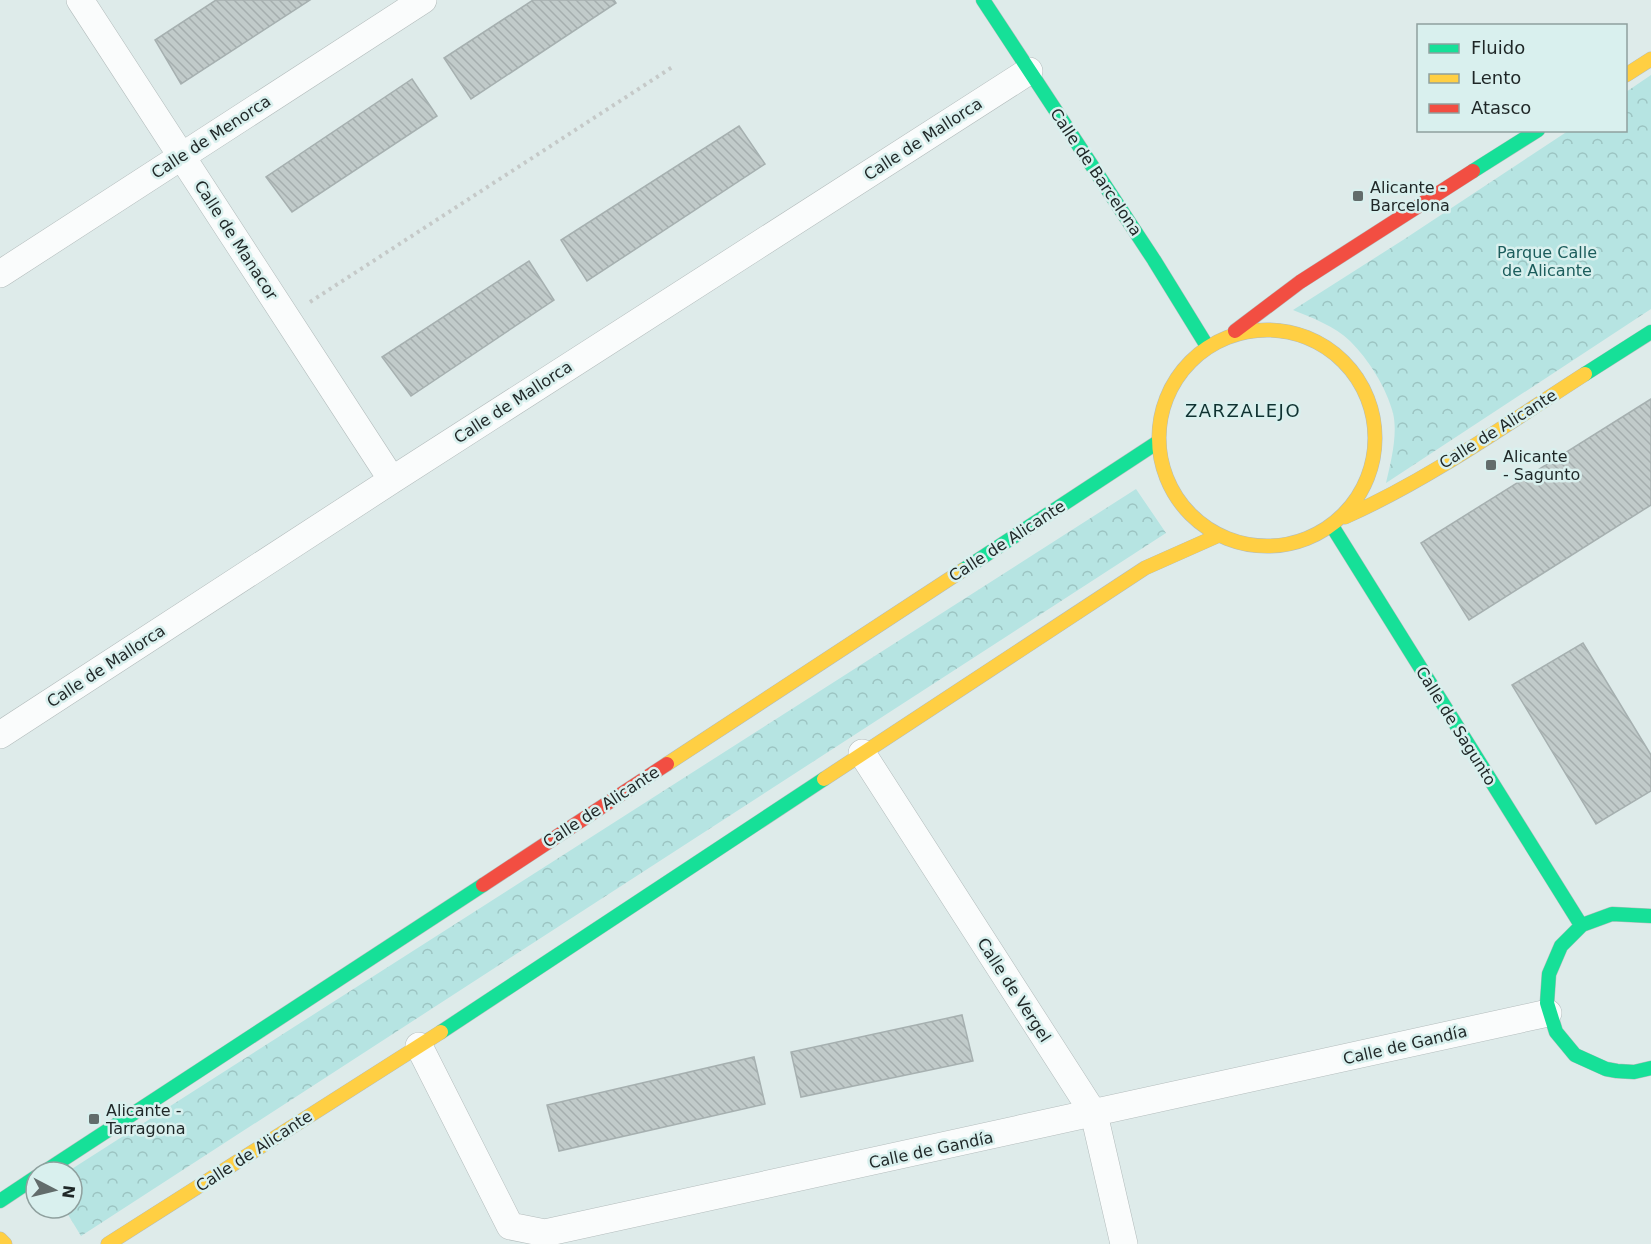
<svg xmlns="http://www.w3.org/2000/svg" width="1651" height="1244" viewBox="0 0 1651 1244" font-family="'DejaVu Sans',sans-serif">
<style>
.park{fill:url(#park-crowns)}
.building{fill:url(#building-back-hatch);stroke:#a6b0b0;stroke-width:1.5}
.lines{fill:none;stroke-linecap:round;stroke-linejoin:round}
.street-casing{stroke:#b3bcbc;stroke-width:28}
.fast-casing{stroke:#b3bcbc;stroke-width:15}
.slow-casing{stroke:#b3bcbc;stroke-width:15}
.jam-casing{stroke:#b3bcbc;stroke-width:15}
.path{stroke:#c5c9c8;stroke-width:4;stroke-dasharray:3 4.5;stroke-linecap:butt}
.street{stroke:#fafcfc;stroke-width:27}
.fast{stroke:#16e098;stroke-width:14}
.slow{stroke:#ffcf43;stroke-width:14}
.jam{stroke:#f24e42;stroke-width:14}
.poi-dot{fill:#626c6b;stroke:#d9f0ee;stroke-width:2}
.labels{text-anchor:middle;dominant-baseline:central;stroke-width:5;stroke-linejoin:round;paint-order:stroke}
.street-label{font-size:16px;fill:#1f2727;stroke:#d9f0ee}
.poi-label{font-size:16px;fill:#1f2727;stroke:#d9f0ee;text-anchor:start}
.park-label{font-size:16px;fill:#1c5d5c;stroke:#d9f0ee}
.neighbourhood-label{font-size:18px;letter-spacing:1.5px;fill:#0f3231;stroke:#d9f0ee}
</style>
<defs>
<pattern id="park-crowns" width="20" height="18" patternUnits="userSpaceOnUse" patternTransform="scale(1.5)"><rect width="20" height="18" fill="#b6e4e2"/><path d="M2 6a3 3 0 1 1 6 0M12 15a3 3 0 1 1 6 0" fill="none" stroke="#9cc4c2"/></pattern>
<pattern id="building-back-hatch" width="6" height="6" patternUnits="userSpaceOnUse" patternTransform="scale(1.5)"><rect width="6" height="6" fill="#c1cbca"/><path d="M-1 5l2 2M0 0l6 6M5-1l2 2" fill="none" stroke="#a5aeae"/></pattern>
</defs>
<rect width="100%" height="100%" fill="#deebea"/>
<!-- park -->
<path class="park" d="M1651 75V309L1386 483C1391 462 1398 434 1393 413 1386 387 1369 360 1350 341 1335 326 1312 318 1293 310L1403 240 1568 131 1626 130V92Z
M1136 489 1166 533 81 1236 64 1208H72V1172H67Z"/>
<!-- building -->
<path class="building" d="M216 0H310L181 84 155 40Z
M533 0H614L616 3 471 99 444 58Z
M412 79 437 116 292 212 266 177Z
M739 126 765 164 587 281 561 240Z
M529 261 554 300 411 396 382 357Z
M1651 399V505L1469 620 1421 543Z
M1583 643 1651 755V791L1596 824 1512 685Z
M962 1015 973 1061 801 1097 791 1052Z
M754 1057 765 1104 559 1151 547 1105Z"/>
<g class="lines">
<!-- street casing -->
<g class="street-casing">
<path id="street" d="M80 0 392 480
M0 274 423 0
M0 735 392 480 1029 71
M862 753 1094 1114 1124 1244
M419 1046 510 1226 545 1233 1548 1013"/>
</g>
<!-- fast casing -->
<g class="fast-casing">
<path id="fast" d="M983 0 1154 260 1207 346
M1473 171 1538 130
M1585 374 1651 332
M1332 526 1581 925
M963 570 1158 442
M1651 916 1612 914 1582 925 1561 946 1549 974 1547 1003 1556 1032 1575 1055 1606 1069 1617 1071 1634 1072 1651 1068
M441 1032 824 779
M44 1172 483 885
M0 1201 36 1177"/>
</g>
<!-- slow casing -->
<g class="slow-casing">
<path id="slow" d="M1626 75 1651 59
M1159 438a108 108 0 1 1 216 0a108 108 0 1 1-216 0Z
M1345 517C1430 479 1507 424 1585 374
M667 764 963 570
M824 779 1145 568 1217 536
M0 1239 5 1244
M108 1244 441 1032"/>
</g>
<!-- jam casing -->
<g class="jam-casing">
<path id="jam" d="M1235 331 1300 282 1473 171
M483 885 667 764"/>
</g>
<!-- path -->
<path class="path" d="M310 302 674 66"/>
<!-- street -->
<use href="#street" class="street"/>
<!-- fast -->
<use href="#fast" class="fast"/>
<!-- slow -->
<use href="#slow" class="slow"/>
<!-- jam -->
<use href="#jam" class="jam"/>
</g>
<!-- markers -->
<g class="poi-dot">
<rect x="1352" y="190" width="12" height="12" rx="3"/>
<rect x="1485" y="459" width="12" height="12" rx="3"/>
<rect x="88" y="1113" width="12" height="12" rx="3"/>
</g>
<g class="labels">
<!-- street labels -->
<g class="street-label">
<text transform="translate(211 137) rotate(-33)">Calle de Menorca</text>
<text transform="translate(923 139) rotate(-33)">Calle de Mallorca</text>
<text transform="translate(1096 172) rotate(56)">Calle de Barcelona</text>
<text transform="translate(236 240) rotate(57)">Calle de Manacor</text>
<text transform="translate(513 402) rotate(-33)">Calle de Mallorca</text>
<text transform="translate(1498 429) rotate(-32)">Calle de Alicante</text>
<text transform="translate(1007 541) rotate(-33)">Calle de Alicante</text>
<text transform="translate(106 666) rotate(-33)">Calle de Mallorca</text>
<text transform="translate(1456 726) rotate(58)">Calle de Sagunto</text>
<text transform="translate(601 807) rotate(-33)">Calle de Alicante</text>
<text transform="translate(1014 990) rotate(57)">Calle de Vergel</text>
<text transform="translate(1405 1045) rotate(-13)">Calle de Gandía</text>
<text transform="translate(931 1150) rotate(-12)">Calle de Gandía</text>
<text transform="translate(254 1151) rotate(-33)">Calle de Alicante</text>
</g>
<!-- poi labels -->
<g class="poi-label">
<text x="1370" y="187">Alicante -<tspan x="1370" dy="18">Barcelona</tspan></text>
<text x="1503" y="456">Alicante<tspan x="1503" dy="18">- Sagunto</tspan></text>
<text x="106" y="1110">Alicante -<tspan x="106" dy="18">Tarragona</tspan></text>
</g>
<!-- park labels -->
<g class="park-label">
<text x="1547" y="252">Parque Calle<tspan x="1547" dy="18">de Alicante</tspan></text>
</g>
<!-- neighbourhood labels -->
<g class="neighbourhood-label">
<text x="1243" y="410">ZARZALEJO</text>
</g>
</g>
<!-- legend -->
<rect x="1417" y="24" width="210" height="108" fill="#d9f0ee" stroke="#8fa09e" stroke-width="1.5"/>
<rect x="1429" y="44" width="30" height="9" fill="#16e098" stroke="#8fa09e" stroke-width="1.5"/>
<text x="1471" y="54" font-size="18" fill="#1f2727">Fluido</text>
<rect x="1429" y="74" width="30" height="9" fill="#ffcf43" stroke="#8fa09e" stroke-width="1.5"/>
<text x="1471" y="84" font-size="18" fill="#1f2727">Lento</text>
<rect x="1429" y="104" width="30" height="9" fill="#f24e42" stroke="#8fa09e" stroke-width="1.5"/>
<text x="1471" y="114" font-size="18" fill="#1f2727">Atasco</text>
<!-- north arrow -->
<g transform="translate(54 1190) rotate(97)"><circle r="28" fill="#d9f0ee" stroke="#8fa09e" stroke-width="1.5"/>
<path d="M0-4.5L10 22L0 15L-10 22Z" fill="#626c6b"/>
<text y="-9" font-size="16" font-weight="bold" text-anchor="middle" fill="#1f2727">N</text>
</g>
</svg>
